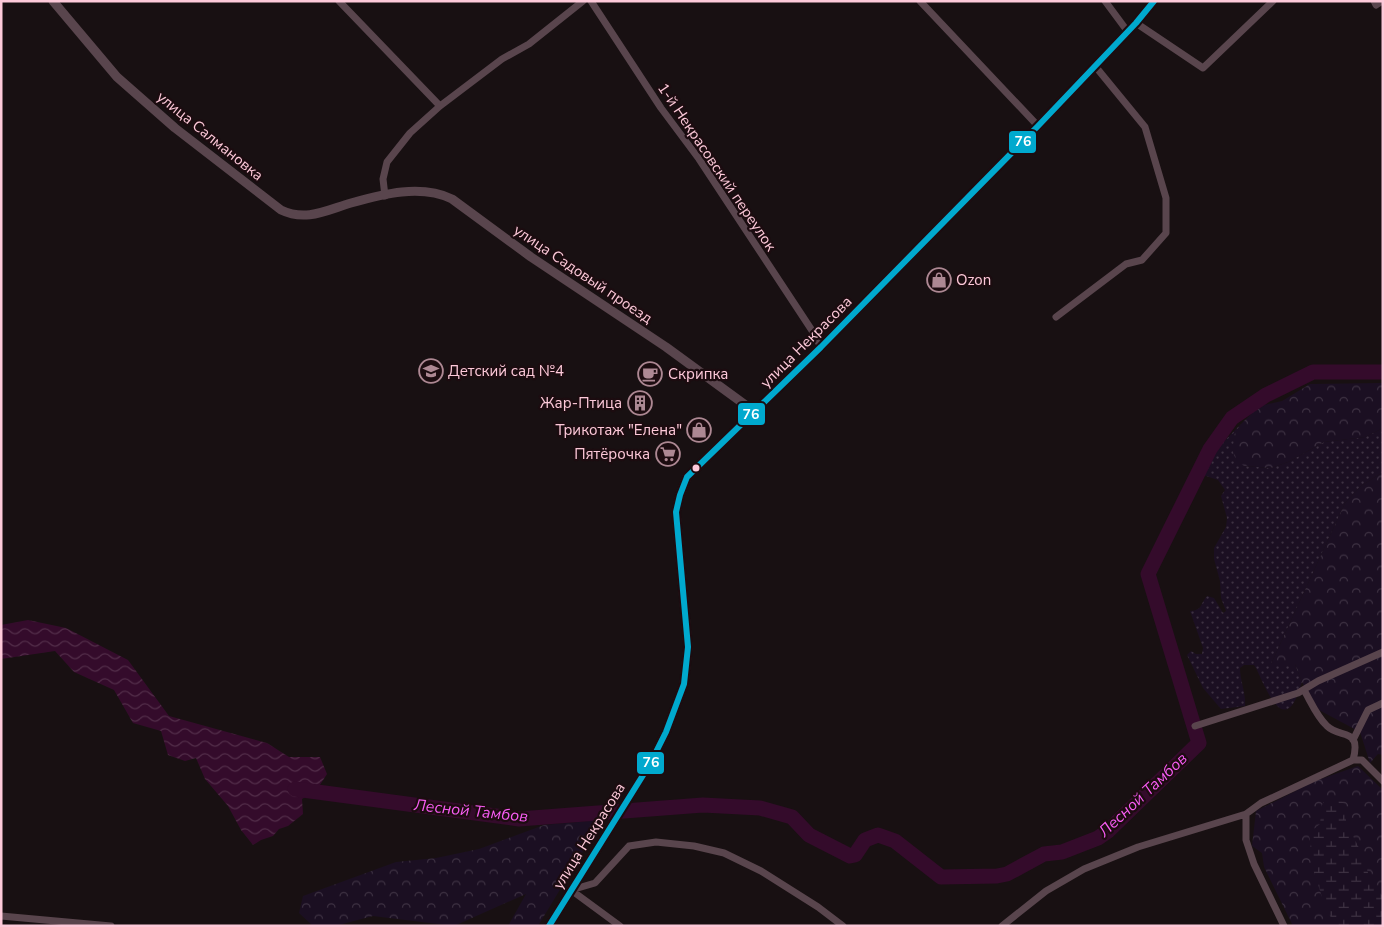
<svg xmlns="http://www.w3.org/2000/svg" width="1384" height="927" viewBox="0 0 1384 927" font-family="'Nunito Sans',sans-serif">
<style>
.grass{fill:url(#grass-dots)}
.forest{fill:url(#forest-crowns)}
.wetland{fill:url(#wetland-marsh)}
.water{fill:url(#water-waves)}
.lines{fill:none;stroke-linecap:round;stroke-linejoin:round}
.river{stroke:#340b2b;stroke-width:15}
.minor{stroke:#59454d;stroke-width:7}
.tertiary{stroke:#59454d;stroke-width:9}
.bus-1-casing{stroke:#1c0c10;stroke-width:10}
.bus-1{stroke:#00a9ce;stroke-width:6}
.bus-dot{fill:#fdc9d9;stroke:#1c0c10;stroke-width:2}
.labels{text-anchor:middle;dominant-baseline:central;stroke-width:4.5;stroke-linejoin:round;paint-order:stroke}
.street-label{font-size:15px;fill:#fdc9d9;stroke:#1c0c10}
.poi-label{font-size:15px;fill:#fdc9d9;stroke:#1c0c10;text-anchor:start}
.water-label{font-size:16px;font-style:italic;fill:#f85cf3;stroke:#1c0c10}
.line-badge{stroke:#1c0c10;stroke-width:2}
.badge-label{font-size:14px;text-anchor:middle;font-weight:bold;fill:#fff}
</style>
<defs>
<pattern id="grass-dots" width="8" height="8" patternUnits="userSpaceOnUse" patternTransform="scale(1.25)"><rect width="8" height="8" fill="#1b0f22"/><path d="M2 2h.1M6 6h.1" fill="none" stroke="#3d3142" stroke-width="1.8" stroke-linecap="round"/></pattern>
<pattern id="forest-crowns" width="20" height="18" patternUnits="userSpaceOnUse" patternTransform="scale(1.25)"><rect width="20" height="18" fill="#1b0f22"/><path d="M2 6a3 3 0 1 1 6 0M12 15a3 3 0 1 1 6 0" fill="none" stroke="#3d3142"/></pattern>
<pattern id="wetland-marsh" width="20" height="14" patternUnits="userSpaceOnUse" patternTransform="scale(1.25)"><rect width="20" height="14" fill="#1b0f22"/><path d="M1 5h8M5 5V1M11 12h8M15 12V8" fill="none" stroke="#3d3142"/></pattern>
<pattern id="water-waves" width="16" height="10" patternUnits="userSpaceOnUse" patternTransform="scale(1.25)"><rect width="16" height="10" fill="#340b2b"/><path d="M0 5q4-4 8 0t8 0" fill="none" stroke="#522d49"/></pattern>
</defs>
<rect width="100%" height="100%" fill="#181012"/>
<!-- grass -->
<path class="grass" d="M1241 424 1234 436 1244 466 1271 468 1288 462 1324 442 1365 437 1383 428V472L1361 486 1345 503 1271 664H1295L1302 682C1299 689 1297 698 1293 704 1277 727 1260 672 1254 665H1244L1240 668C1240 681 1246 693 1245 706L1221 709 1203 688 1187 655 1191 651 1196 654H1202L1203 648 1190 611C1203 610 1200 604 1207 596L1214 598 1223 613 1226 611 1221 598 1220 581 1214 559V548L1226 527 1227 518 1221 496 1225 490 1218 480 1194 472Z"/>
<!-- forest -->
<path class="forest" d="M1383 383V428L1365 437 1324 442 1288 462 1271 468 1244 466 1236 460 1233 452 1234 435 1241 424 1252 413 1264 405 1282 401 1310 384Z
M1383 472V755L1378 754 1370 763 1360 732 1319 710 1302 682 1295 664H1271L1345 503 1361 486Z
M1358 766 1383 790V926H1293L1264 867 1262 853 1252 846 1256 811 1315 781Z
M602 820 538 926H508L526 894 454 926 373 916 335 926H313L299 913 303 896 396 862 436 858 479 849 544 825Z"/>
<!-- wetland -->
<path class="wetland" d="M1327 797 1342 800 1346 809V822L1364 858 1368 873 1383 897V926H1336L1326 909 1313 869 1309 833 1320 824 1322 805Z"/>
<!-- water -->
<path class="water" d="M28 620 66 628 128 660 169 716 267 743 289 757H320L327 774 316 791 302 799 303 814 288 826 279 829 273 836 261 840 253 845 241 830 228 806 205 779 196 758 185 761 168 755 161 731 133 723 114 690 74 672 55 651 1 659V625Z"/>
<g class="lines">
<!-- river -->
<path class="river" d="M295 789 519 819 703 805 760 808 792 817 809 835 850 856 855 855 865 840 878 835 895 841 941 877 997 876 1007 874 1044 854 1062 852 1098 838 1108 831 1199 743 1148 574 1210 449 1232 418 1266 395 1313 372H1383"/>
<!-- minor -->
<path class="minor" d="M339 1 440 106
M591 1 661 108 699 159 813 332 821 347
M920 1 1038 126
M1105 1 1128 32
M1374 1 1376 5 1382 1
M1136 23 1203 68 1273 1
M385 196 383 179 387 162 410 133 440 106 502 59 529 44 583 1
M1056 317 1126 264 1142 260 1166 233V198L1145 127 1095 66
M1304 690C1311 702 1317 717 1327 726 1340 739 1362 727 1353 760
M1195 726 1298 693 1318 681 1383 652
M1353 740 1368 710 1383 703
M1246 814V840L1254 864 1284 926
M571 890 595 883 629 846 656 842 694 846 724 853 761 871 818 907 843 926
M571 890 620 926
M1 916 111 926
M1002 926 1046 891 1084 869 1138 847 1246 814 1261 803 1353 760H1362L1383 781"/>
<!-- tertiary -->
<path class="tertiary" d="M53 1 117 77 175 128 281 210C306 222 327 210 351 203 383 194 421 184 452 199L531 257 666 347 755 412
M549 926 650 764 666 732 684 684 688 647 676 512 680 495 687 477 821 347 1038 126 1136 23 1154 1"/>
<!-- bus-1 casing -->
<g class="bus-1-casing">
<path id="bus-1" d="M549 926 650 764 666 732 684 684 688 647 676 512 680 495 687 477 821 347 1038 126 1136 23 1154 1"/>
</g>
<!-- bus-1 -->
<use href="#bus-1" class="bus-1"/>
</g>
<!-- icons -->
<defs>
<g id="shop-ring" transform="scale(1.25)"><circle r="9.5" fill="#1c0c10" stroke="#ad8893" stroke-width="1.5"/><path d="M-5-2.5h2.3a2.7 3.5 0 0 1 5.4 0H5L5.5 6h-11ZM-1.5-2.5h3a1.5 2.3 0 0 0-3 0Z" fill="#ad8893"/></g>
<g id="school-ring" transform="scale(1.25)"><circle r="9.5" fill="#1c0c10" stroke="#ad8893" stroke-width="1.5"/><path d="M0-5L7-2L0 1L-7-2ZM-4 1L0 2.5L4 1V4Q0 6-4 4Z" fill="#ad8893"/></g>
<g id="cafe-ring" transform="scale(1.25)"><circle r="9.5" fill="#1c0c10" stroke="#ad8893" stroke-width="1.5"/><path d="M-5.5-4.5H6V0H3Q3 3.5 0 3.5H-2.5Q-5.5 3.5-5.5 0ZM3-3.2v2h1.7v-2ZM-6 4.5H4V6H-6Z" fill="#ad8893"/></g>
<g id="building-ring" transform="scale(1.25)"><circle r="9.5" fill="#1c0c10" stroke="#ad8893" stroke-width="1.5"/><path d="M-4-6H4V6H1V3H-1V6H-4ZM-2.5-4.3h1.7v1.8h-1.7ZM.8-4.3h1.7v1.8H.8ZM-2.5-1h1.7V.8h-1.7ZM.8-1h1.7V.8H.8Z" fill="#ad8893"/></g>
<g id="supermarket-ring" transform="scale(1.25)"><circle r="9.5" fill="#1c0c10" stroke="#ad8893" stroke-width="1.5"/><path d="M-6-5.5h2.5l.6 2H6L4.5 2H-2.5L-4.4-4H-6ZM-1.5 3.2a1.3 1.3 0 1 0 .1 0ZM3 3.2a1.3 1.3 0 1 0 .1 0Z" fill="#ad8893"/></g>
</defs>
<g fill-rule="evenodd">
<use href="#shop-ring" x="939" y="280"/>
<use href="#school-ring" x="431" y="371"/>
<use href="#cafe-ring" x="650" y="374"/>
<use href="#building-ring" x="640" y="403"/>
<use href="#shop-ring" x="699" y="430"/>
<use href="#supermarket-ring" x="668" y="454"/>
</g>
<!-- markers -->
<circle class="bus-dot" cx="696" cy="468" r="4.5"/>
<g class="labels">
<!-- street labels -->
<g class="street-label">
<text transform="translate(210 136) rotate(39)">улица Салмановка</text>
<text transform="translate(717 167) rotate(56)">1-й Некрасовский переулок</text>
<text transform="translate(583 274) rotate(34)">улица Садовый проезд</text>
<text transform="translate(806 342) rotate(-45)">улица Некрасова</text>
<text transform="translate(589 836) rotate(-58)">улица Некрасова</text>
</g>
<!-- poi labels -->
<g class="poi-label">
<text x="956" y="280">Ozon</text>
<text x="448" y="371">Детский сад №4</text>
<text x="668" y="374">Скрипка</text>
<text x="622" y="403" text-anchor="end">Жар-Птица</text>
<text x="682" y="430" text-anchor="end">Трикотаж "Елена"</text>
<text x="650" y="454" text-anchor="end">Пятёрочка</text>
</g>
<!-- water labels -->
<g class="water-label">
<text transform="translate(1143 795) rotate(-43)">Лесной Тамбов</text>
<text transform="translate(471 811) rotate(6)">Лесной Тамбов</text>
</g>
</g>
<g class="line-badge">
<rect x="1008" y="130" width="29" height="24" rx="5" fill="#00a9ce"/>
<rect x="737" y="402" width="29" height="24" rx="5" fill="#00a9ce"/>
<rect x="636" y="751" width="29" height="24" rx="5" fill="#00a9ce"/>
</g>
<g class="badge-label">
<text x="1023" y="146">76</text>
<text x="751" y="419">76</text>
<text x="651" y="767">76</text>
</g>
<!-- border -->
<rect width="1384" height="927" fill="none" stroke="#fdc9d9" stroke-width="5"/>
</svg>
